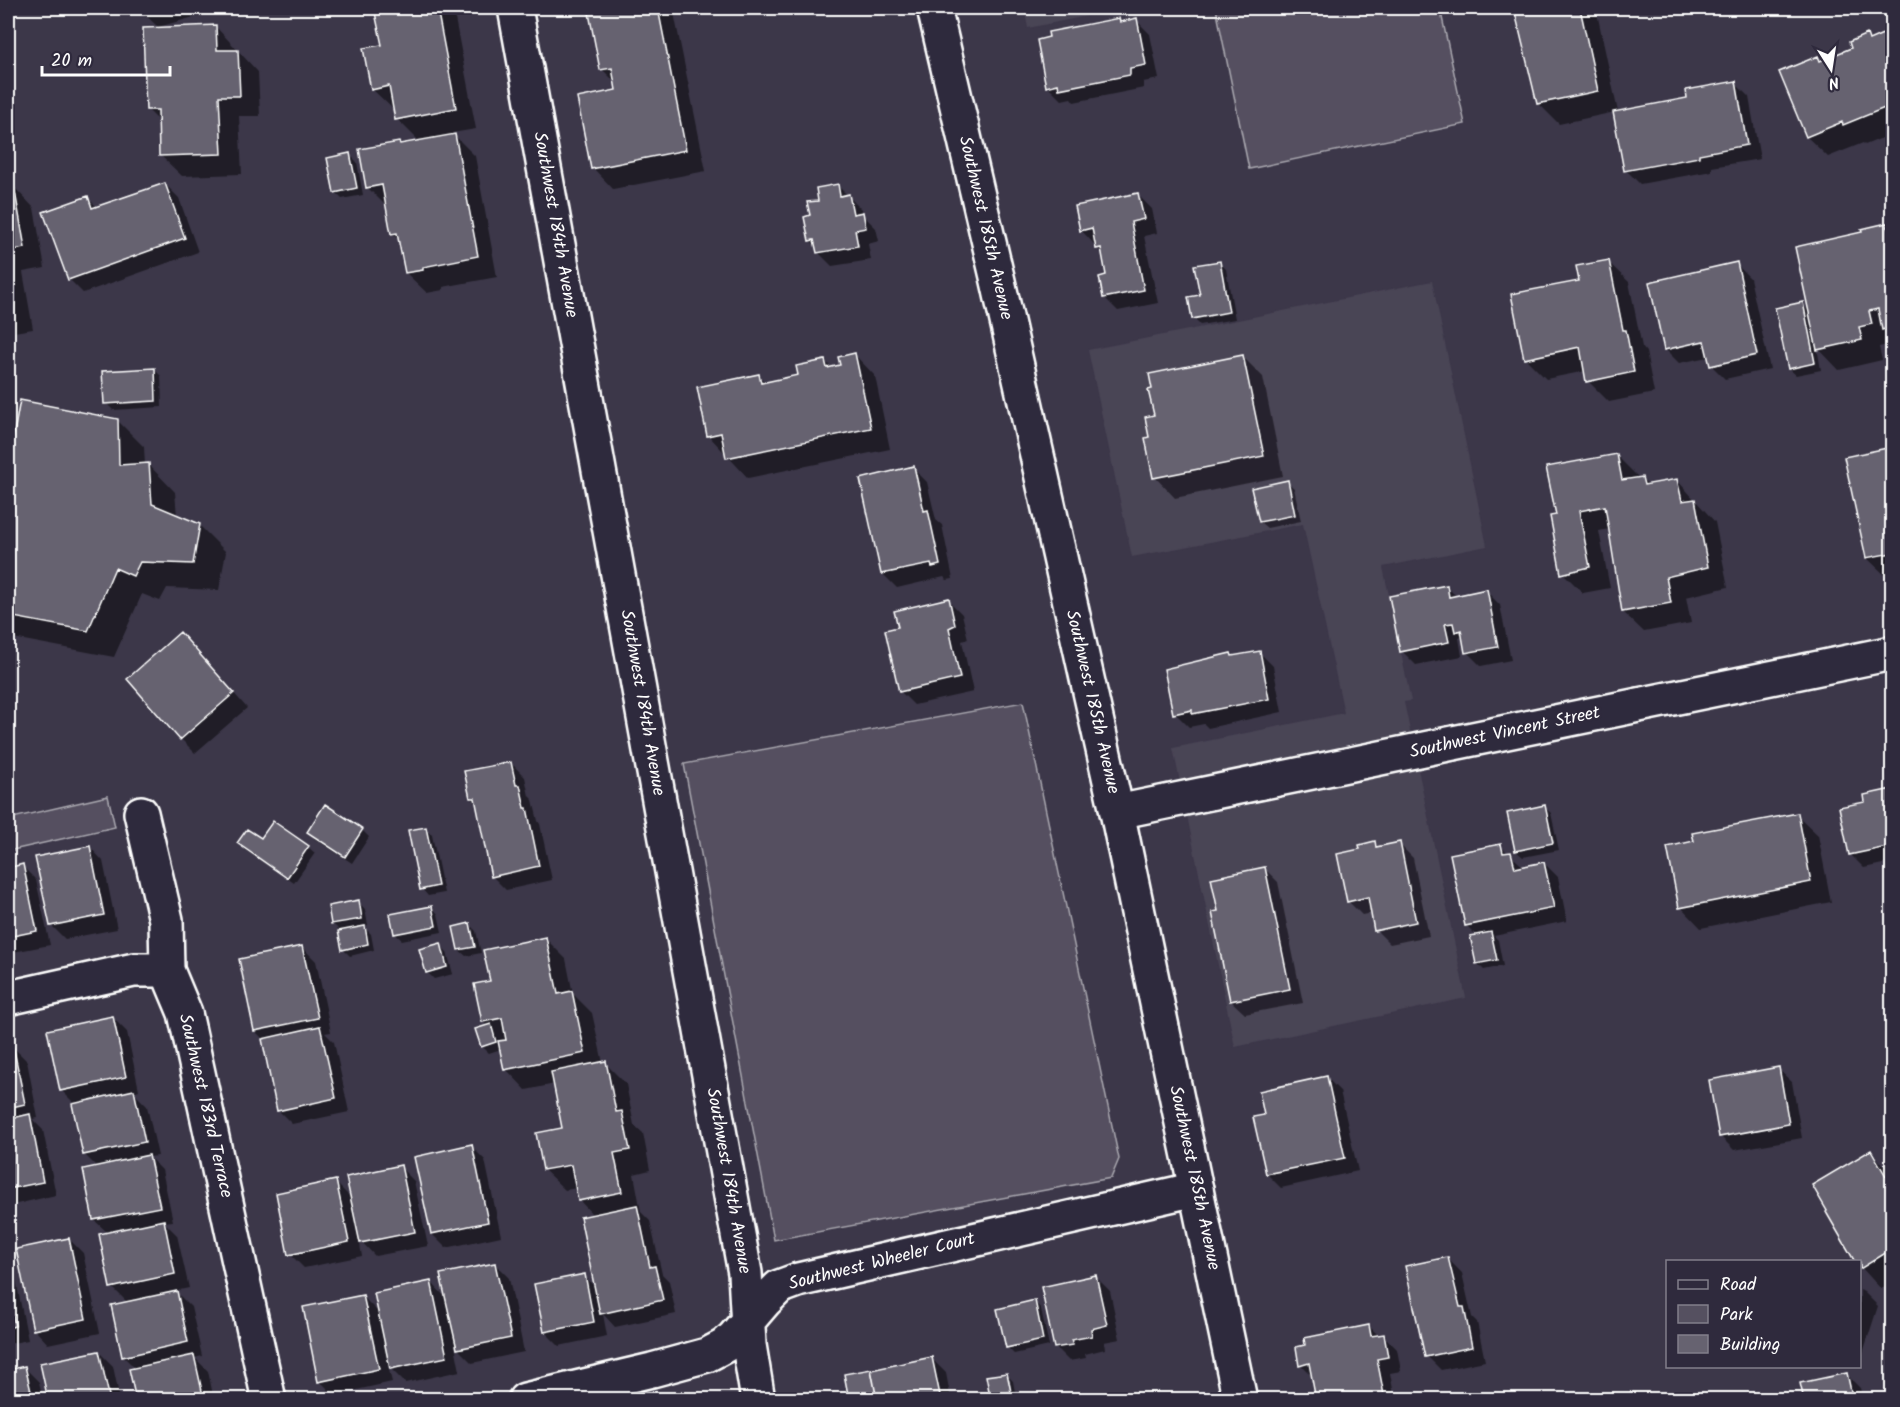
<svg xmlns="http://www.w3.org/2000/svg" width="1900" height="1407" viewBox="0 0 1900 1407" font-family="Kalam,sans-serif">
<style>
.built{fill:#494455}
.green{fill:#555060;stroke:#aaa8b0;stroke-width:1.5}
.shadow{fill:#0007}
.building{fill:#666270;stroke:#fff;stroke-width:1.5}
.lines{fill:none;stroke-linecap:round;stroke-linejoin:round}
.minor-casing{stroke:#fff;stroke-width:38}
.major-casing{stroke:#fff;stroke-width:38}
.minor{stroke:#2f2a3d;stroke-width:33}
.major{stroke:#2f2a3d;stroke-width:33}
.labels{text-anchor:middle;dominant-baseline:central;stroke-width:4.5;stroke-linejoin:round;paint-order:stroke}
.street-label{font-size:18px;fill:#fff;stroke:#2f2a3d}
</style>
<rect width="100%" height="100%" fill="#3c3749"/>
<filter id="ink" filterUnits="userSpaceOnUse"><feTurbulence type="fractalNoise" baseFrequency=".0167" numOctaves="2"/><feDisplacementMap in="SourceGraphic" scale="12" xChannelSelector="R" yChannelSelector="G"/><feConvolveMatrix kernelMatrix="1 2 1 2 8 2 1 2 1" color-interpolation-filters="sRGB"/></filter>
<g filter="url(#ink)">
<!-- built -->
<path class="built" d="M1024 8H1126L1028 28Z
M1432 281 1487 546 1383 567 1411 701 1404 702 1466 998 1235 1047 1173 748 1344 713 1303 524 1132 557 1088 350Z"/>
<!-- green -->
<path class="green" d="M1216 8H1440L1465 124 1249 169Z
M1023 702 1119 1159 1111 1178 774 1240 684 764Z
M108 796 115 827 8 851V819Z"/>
<!-- shadow -->
<path class="shadow" d="M138 8H227L158 27Z
M376 8H453L476 129 452 133 475 156 497 277 443 287V290L427 293 406 273 400 241 392 233 387 207 367 187 400 146 420 142 397 119 393 109 372 89 383 46Z
M590 8H673L706 171 613 189 593 168 618 91 617 84 602 69Z
M1516 8H1596L1618 112 1689 99 1735 83 1749 97 1760 159 1712 167V171L1640 184 1626 170 1615 112 1559 124 1538 103Z
M1118 19 1122 23 1136 20 1150 34 1159 79 1143 82 1144 88 1074 102 1071 98 1062 100 1048 86Z
M216 27 258 72 260 116H239L242 174 182 176 161 156 160 122 148 110Z
M1892 31V134L1865 145 1863 143 1828 157 1807 137 1781 73 1817 58 1822 62 1853 49 1867 36 1871 41Z
M350 155 357 162 363 195 342 199 335 192Z
M165 184 179 198 198 252 83 293 69 279 88 198 98 208Z
M838 186 862 210 863 215 876 228 879 241 868 244 871 260 832 266 818 252 817 248 810 240 812 217 820 202Z
M14 187 34 208 45 268 23 272 33 329 8 333V188Z
M1138 195 1152 209 1157 233 1144 236 1158 303 1118 311 1104 297 1108 276 1104 255 1081 230Z
M1887 224 1892 230V338L1890 335 1892 344 1879 347 1882 360 1839 370 1817 347 1821 370 1796 375 1789 369 1802 304 1810 312 1863 233Z
M1219 262 1226 269 1235 319 1200 325 1193 318 1202 297Z
M1608 262 1629 282 1642 347 1646 352 1654 393 1609 402 1588 381 1586 371 1546 379 1525 358 1581 282Z
M1736 264 1750 278 1770 369 1725 379 1711 365 1709 357 1679 363 1665 349Z
M855 355 875 376 890 449 748 478 708 435 759 376 766 383 800 376 825 361 832 368 842 366Z
M1243 357 1263 377 1283 476 1175 498 1155 477 1151 439 1155 416Z
M154 369 161 376 162 407 113 410 106 403Z
M21 402 118 421 144 447 145 465H149L175 492 177 516 199 525 226 552 219 590 167 588 160 601 142 594 114 657 8 637V474Z
M1892 448V577L1888 578 1867 558 1846 458Z
M1616 455 1637 476V479L1641 478 1649 485 1677 480 1715 522 1728 587 1686 597 1691 623 1644 632 1623 612 1617 580 1619 579 1609 529 1599 531 1610 588 1583 593 1563 573 1557 516Z
M913 468 927 482 936 520 942 525 953 579 947 580 944 577 897 588 883 574Z
M1287 482 1294 488 1301 521 1267 528 1260 522Z
M1447 587 1457 597 1486 591 1500 605 1511 660 1481 666 1467 652 1462 637 1459 638 1462 656 1416 665 1402 651Z
M948 600 962 614 968 639 962 641 973 692 914 705 900 691 899 629Z
M194 648 247 708 195 753 181 739Z
M1259 652 1273 666 1282 712 1208 728 1204 724 1189 727 1175 713 1233 657Z
M511 763 525 777 529 796 533 800 538 821 540 824 552 880 506 890 492 876 477 804 471 798Z
M1892 790V862L1864 868 1850 854 1867 803 1866 796Z
M326 806 362 830 369 837 352 863 315 839 309 832Z
M1544 807 1551 813 1559 850 1523 857 1516 851Z
M1797 815 1818 835 1831 902 1701 928 1681 907Z
M425 828 432 835 444 893 428 896 422 889Z
M239 843 308 847 315 853 294 883 245 850Z
M1375 843 1379 848 1399 844 1413 858 1429 936 1390 944 1376 930 1372 913 1362 915 1348 901 1362 851Z
M1500 846 1525 868 1544 863 1558 877 1567 921 1494 936 1498 940 1503 966 1484 970 1477 963V936L1466 925Z
M90 847 103 861 117 929 65 939 51 925Z
M22 866 36 880 50 945 8 953V869Z
M1264 868 1278 882 1303 1003 1245 1014 1231 1001 1220 912Z
M358 902 365 909 368 925 363 926 371 934 374 950 350 956 343 949 341 932 333 924Z
M432 907 438 914 442 932 402 940 395 934Z
M470 925 476 931 481 953 466 956 459 950Z
M545 938 566 959 573 994 592 1013 603 1063H605L626 1084 634 1125 643 1133 650 1170 634 1174 641 1212 650 1221 662 1274 669 1281 676 1314 615 1327 603 1314 607 1336 559 1346 545 1332 584 1276 596 1288 594 1216 579 1200 577 1188 565 1190 544 1170 564 1129 555 1084 526 1090 506 1069 501 1049 489 1053 482 1046 488 1026 483 1022 492 982Z
M440 945 447 952 453 974 434 979 427 972Z
M302 947 316 961 331 1032 325 1033 334 1042 349 1112 292 1124 278 1110 263 1039 255 1031 241 960Z
M113 1018 127 1032 139 1090 133 1092 147 1106 158 1156 149 1157 162 1170 173 1221 164 1222 177 1235 189 1288 175 1291 191 1307 202 1356 195 1358 208 1371 214 1400H137L136 1369 123 1356 128 1303 112 1287 108 1233 94 1220 97 1167 84 1154 75 1104 61 1090Z
M13 1047 27 1061 38 1118 32 1119 43 1130 56 1195 8 1206V1048Z
M1778 1069 1792 1082 1802 1138 1734 1150 1720 1136Z
M1326 1077 1340 1091 1358 1171 1281 1188 1267 1174 1266 1116Z
M471 1146 485 1160 501 1236 446 1248 432 1234Z
M1871 1152 1892 1174V1282L1881 1289 1860 1266Z
M400 1167 414 1181 428 1246 375 1256 359 1239 362 1256 304 1268 290 1254 335 1182 352 1199Z
M69 1239 83 1253 100 1333 48 1344 35 1330Z
M1448 1259 1462 1273 1472 1317 1477 1322 1485 1361 1441 1370 1427 1356Z
M8 1260 13 1265 28 1340 8 1344Z
M495 1264 509 1278 524 1352 472 1363 455 1346 460 1371 405 1383 388 1366 392 1382 334 1395 320 1381 363 1297 379 1313 431 1282 447 1299Z
M1096 1277 1110 1291 1120 1339 1104 1342 1105 1349 1085 1354 1086 1358 1069 1361 1055 1347Z
M1860 1290 1864 1292 1878 1306 1862 1356H1860Z
M1035 1302 1041 1309 1049 1346 1014 1354 1007 1347Z
M1369 1326 1379 1336 1383 1335 1397 1349 1401 1371 1390 1373 1395 1400H1318L1314 1378 1301 1365Z
M99 1352 113 1366 120 1400H49Z
M932 1359 946 1373 951 1400H850Z
M25 1368 39 1382 43 1400H8V1372Z
M1006 1374 1013 1381 1016 1398 1013 1399 1010 1380H1007L1010 1400H996L991 1395Z
M1846 1374 1860 1388 1863 1400H1805Z"/>
<!-- building -->
<path class="building" d="M374 8H437L456 108 395 120 389 86 371 90 363 48 382 45Z
M588 8H658L686 150 591 169 577 98 616 90 612 68 600 70Z
M1514 8H1580L1598 91 1537 104Z
M1119 18 1120 22 1137 18 1146 65 1130 68V75L1059 89 1058 84 1046 87 1037 40 1049 37 1048 32Z
M216 25 217 50H238L240 96H219L222 154 159 156 158 110H146L143 28Z
M1892 30V105L1843 125 1842 122 1806 137 1779 72 1818 56 1820 61 1851 48 1849 42 1867 34 1869 40Z
M1736 81 1747 145 1699 154V157L1624 171 1613 112 1687 98 1686 90Z
M455 134 478 256 423 267V270L405 273 397 233 391 234 382 185 366 188 359 149 399 142 400 144Z
M350 153 357 188 334 193 327 158Z
M165 183 185 238 68 280 43 212 88 196 92 208Z
M838 184 840 196 849 194 853 214 863 212 866 228 855 230 858 246 817 253 814 240 809 241 804 217 810 215 807 202 818 201 816 188Z
M14 186 25 248 8 251V187Z
M1138 193 1144 219 1131 222 1144 290 1103 298 1099 277 1106 275 1101 248 1096 249 1092 228 1080 231 1075 206Z
M1887 223 1892 245V327L1882 330 1878 309 1869 311 1872 324 1859 327 1862 340 1817 350 1795 247 1862 232 1861 229Z
M1609 260 1623 330H1626L1634 372 1586 382 1580 347 1524 359 1511 294 1579 281 1576 266Z
M1220 261 1229 312 1192 319 1188 297 1200 295 1194 265Z
M1737 262 1757 355 1710 366 1704 341 1664 350 1649 282Z
M8 274 14 309 8 310Z
M1803 302 1815 363 1788 369 1775 308Z
M855 353 871 428 726 458 721 433 707 436 697 387 759 374 761 383 798 375 796 366 825 360 827 368 840 365 838 357Z
M1243 355 1264 456 1153 478 1145 438 1149 437 1145 417 1154 415 1148 390 1152 389 1149 374Z
M155 368 156 401 104 404 102 371Z
M20 400 118 419 119 465 149 463 152 504 200 524 193 564 140 562 133 576 115 568 88 631 8 616V466Z
M1892 447V553L1866 558 1844 457Z
M1617 454 1622 480 1642 477 1644 485 1677 479 1682 501 1695 499 1708 567 1666 577 1671 603 1622 612 1605 506 1579 511 1590 567 1561 574 1550 516 1556 515 1546 467Z
M914 466 924 511 928 510 940 565 932 567 931 564 881 574 860 479Z
M1288 480 1295 515 1259 522 1251 488Z
M1447 585 1449 597 1487 589 1498 647 1465 653 1461 630 1455 632 1453 623 1445 624 1449 642 1400 652 1389 596Z
M949 598 955 625 949 628 960 678 899 692 885 630 898 627 894 611Z
M180 632 234 693 180 740 127 679Z
M1260 651 1269 699 1192 714V710L1173 714 1164 669 1231 653 1232 656Z
M511 762 516 785H520L525 808H527L539 866 491 877 475 798H470L464 771Z
M1892 789V846L1849 855 1839 807 1865 802 1864 795Z
M325 804 363 829 345 857 307 832Z
M1545 805 1553 843 1515 851 1507 813Z
M1798 813 1811 882 1679 908 1667 847 1694 841 1692 833Z
M273 821 309 846 287 878 237 843 247 829 261 838Z
M426 827 438 886 420 890 408 830Z
M1375 841 1376 847 1400 842 1416 922 1374 931 1368 897 1347 902 1337 854 1360 849 1359 845Z
M1501 844 1503 853 1511 852 1515 868 1544 862 1554 908 1465 926 1450 854Z
M90 846 104 915 50 926 35 857Z
M23 864 37 931 8 937V868Z
M1265 867 1290 989 1230 1001 1212 912 1218 911 1211 878Z
M359 900 362 919 331 924 328 906Z
M432 906 436 926 394 934 390 914Z
M470 923 475 947 458 950 453 927Z
M365 926 368 944 342 950 338 931Z
M1491 932 1497 960 1476 964 1470 936Z
M546 937 558 994 572 991 585 1053 504 1070 498 1041 506 1040 502 1018 482 1022 474 984 490 981 483 950Z
M441 943 447 967 426 973 419 949Z
M302 946 318 1018 254 1031 239 959Z
M113 1016 126 1077 60 1091 47 1030Z
M491 1024 496 1042 481 1047 475 1029Z
M320 1026 336 1098 277 1111 262 1039Z
M13 1045 25 1104 8 1108V1046Z
M606 1061 616 1112 622 1111 630 1150 614 1153 622 1192 578 1201 571 1165 543 1170 536 1133 562 1128 551 1072Z
M1779 1067 1789 1124 1719 1137 1709 1080Z
M1327 1076 1345 1158 1266 1174 1253 1117 1264 1115 1259 1091Z
M134 1090 145 1142 83 1155 72 1104Z
M30 1114 43 1182 8 1189V1119Z
M472 1144 488 1222 431 1234 414 1157Z
M1871 1150 1886 1176 1892 1172V1249L1860 1269V1262H1855L1826 1212 1827 1211 1812 1185Z
M149 1155 160 1207 93 1220 83 1169Z
M401 1165 415 1232 360 1243 346 1177Z
M336 1180 349 1242 288 1255 276 1193Z
M637 1205 650 1267 655 1266 663 1300 600 1314 580 1217Z
M164 1220 175 1274 110 1288 99 1234Z
M69 1238 86 1319 33 1330 16 1249Z
M1448 1257 1460 1307H1464L1472 1347 1425 1357 1405 1266Z
M495 1263 511 1338 457 1349 440 1274Z
M585 1274 594 1322 544 1332 534 1284Z
M1096 1275 1107 1325 1091 1329 1092 1336 1071 1340 1073 1345 1054 1348 1041 1287Z
M431 1281 447 1357 390 1369 374 1293Z
M8 1289 15 1326 8 1328Z
M177 1291 188 1342 122 1357 111 1305Z
M363 1295 379 1369 318 1382 303 1307Z
M1035 1300 1043 1340 1006 1348 997 1309Z
M1369 1325 1371 1336 1384 1334 1388 1357 1377 1359 1385 1400H1316L1309 1363 1299 1366 1296 1347 1305 1345 1304 1338Z
M99 1351 110 1400H48L40 1363Z
M194 1355 204 1400H136L129 1369Z
M932 1357 941 1400H877L871 1370Z
M25 1366 33 1400H8V1370Z
M871 1369 877 1400H849L844 1374Z
M1007 1373 1011 1392 990 1396 986 1376Z
M1847 1373 1853 1400H1804L1800 1383Z"/>
<g class="lines">
<!-- minor casing -->
<g class="minor-casing">
<path id="minor" d="M515 8 745 1273 749 1345 758 1400
M1117 812 1892 653
M141 813 166 920 167 970 185 1013 269 1400
M8 998 134 970H167
M525 1400 652 1370 707 1355 724 1346 734 1337 765 1301 779 1287 798 1280 1196 1189"/>
</g>
<!-- major casing -->
<g class="major-casing">
<path id="major" d="M934 8 998 281 1117 812 1240 1400"/>
</g>
<!-- minor -->
<use href="#minor" class="minor"/>
<!-- major -->
<use href="#major" class="major"/>
</g>
</g>
<g class="labels">
<!-- street labels -->
<g class="street-label">
<text transform="translate(555 225) rotate(80)">Southwest 184th Avenue</text>
<text transform="translate(985 228) rotate(77)">Southwest 185th Avenue</text>
<text transform="translate(1092 702) rotate(77)">Southwest 185th Avenue</text>
<text transform="translate(642 703) rotate(80)">Southwest 184th Avenue</text>
<text transform="translate(1505 733) rotate(-12)">Southwest Vincent Street</text>
<text transform="translate(205 1106) rotate(77)">Southwest 183rd Terrace</text>
<text transform="translate(1194 1178) rotate(78)">Southwest 185th Avenue</text>
<text transform="translate(728 1181) rotate(80)">Southwest 184th Avenue</text>
<text transform="translate(882 1262) rotate(-14)">Southwest Wheeler Court</text>
</g>
</g>
<!-- margin -->
<rect width="1900" height="1407" fill="none" stroke="#2f2a3d" stroke-width="30"/>
<rect x="15" y="15" width="1870" height="1377" fill="none" stroke="#fff" stroke-width="2" filter="url(#ink)"/>
<!-- legend -->
<rect x="1666" y="1260" width="195" height="108" fill="#2f2a3d" stroke="#827f8b" stroke-width="1.5"/>
<rect x="1678" y="1280" width="30" height="9" fill="#2f2a3d" stroke="#827f8b" stroke-width="1.5"/>
<text x="1720" y="1290" font-size="18" fill="#ffffff">Road</text>
<rect x="1678" y="1305" width="30" height="18" fill="#555060" stroke="#827f8b" stroke-width="1.5"/>
<text x="1720" y="1320" font-size="18" fill="#ffffff">Park</text>
<rect x="1678" y="1335" width="30" height="18" fill="#666270" stroke="#827f8b" stroke-width="1.5"/>
<text x="1720" y="1350" font-size="18" fill="#ffffff">Building</text>
<!-- north arrow -->
<g transform="translate(1831 69) rotate(168)" stroke="#2f2a3d" stroke-width="4.5" paint-order="stroke">
<path d="M0-4.5L10 22L0 15L-10 22Z" fill="#ffffff"/>
<text y="-9" font-size="16" font-weight="bold" text-anchor="middle" fill="#ffffff">N</text>
</g>
<!-- scale -->
<path d="M42 66v9h128v-9" fill="none" stroke="#ffffff" stroke-width="3"/>
<text x="51" y="66" font-size="18" fill="#ffffff" stroke="#2f2a3d" stroke-width="4.5" paint-order="stroke">20 m</text>
</svg>
